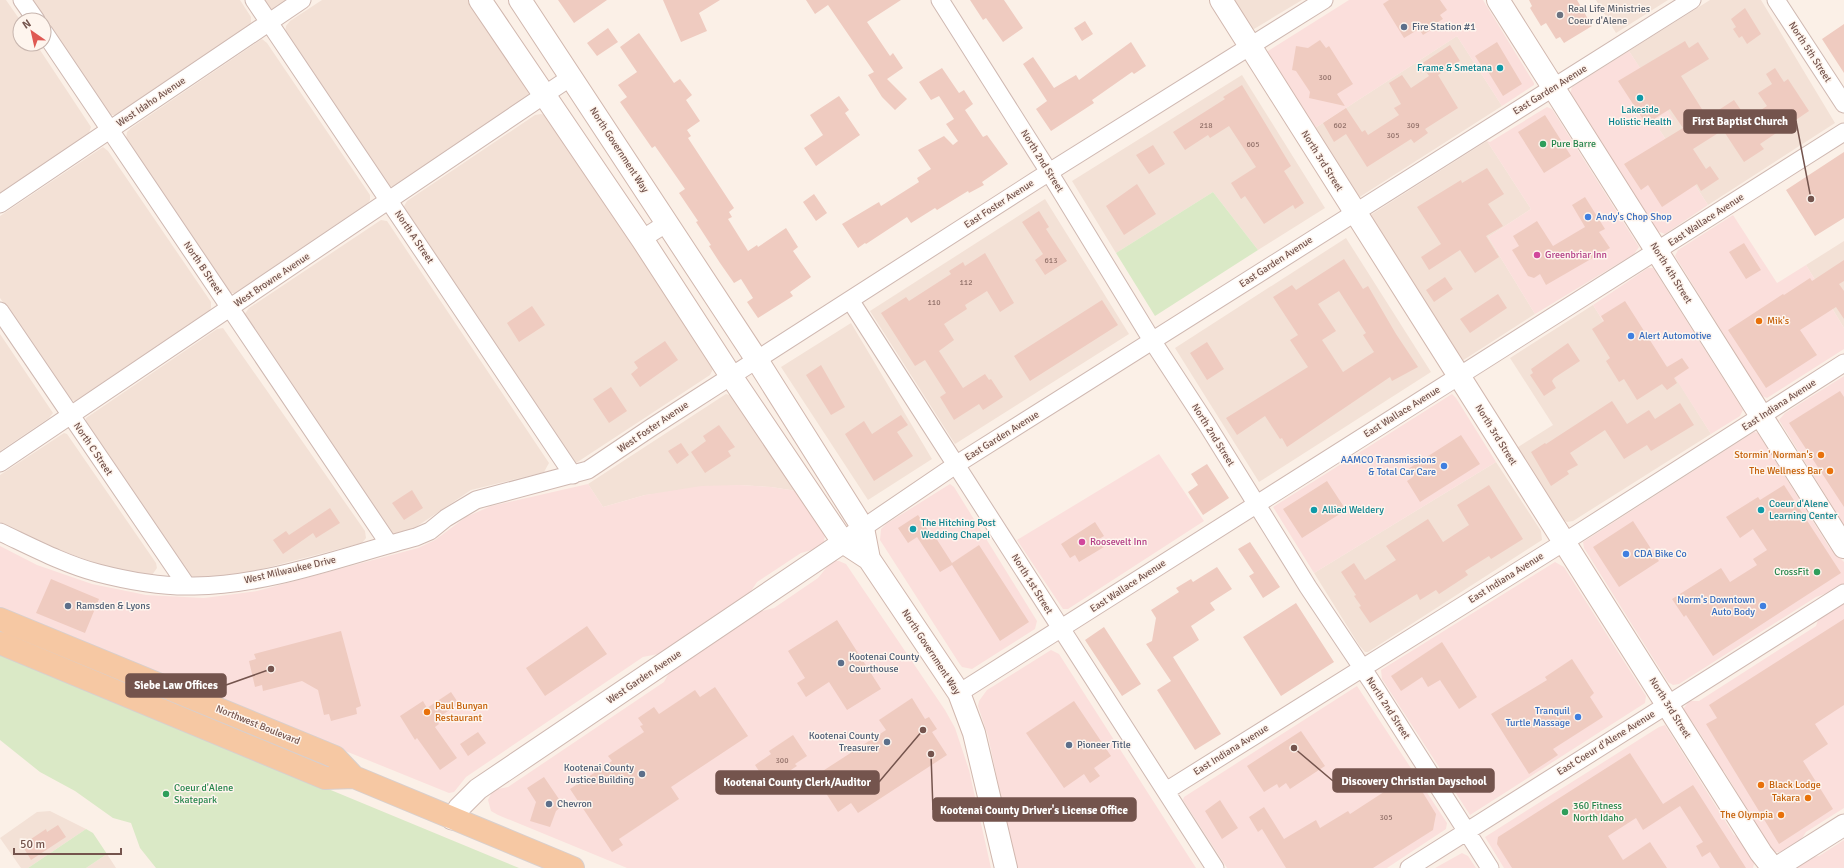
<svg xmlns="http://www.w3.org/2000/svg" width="1844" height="868" viewBox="0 0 1844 868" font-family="Signika,sans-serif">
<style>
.residential{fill:#f3e1d6}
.commercial{fill:#fbdfdc}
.green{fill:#dae9c6}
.building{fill:#efcbc0;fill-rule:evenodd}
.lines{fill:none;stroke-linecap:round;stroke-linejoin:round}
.minor-casing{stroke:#cfb8b1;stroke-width:19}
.tertiary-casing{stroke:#cfb8b1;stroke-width:23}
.secondary-casing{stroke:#d1b7ae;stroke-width:24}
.primary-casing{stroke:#d8cfcd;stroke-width:24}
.minor{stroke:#fff;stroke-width:17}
.tertiary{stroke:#fff;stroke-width:21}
.secondary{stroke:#fff;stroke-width:22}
.primary{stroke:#f6c8a3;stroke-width:22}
.worship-dot{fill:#6b7280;stroke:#fef5ee;stroke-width:1.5}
.service-dot{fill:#5c6f8a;stroke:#fef5ee;stroke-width:1.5}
.culture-dot{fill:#0f9aa8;stroke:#fef5ee;stroke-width:1.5}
.leisure-dot{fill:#2e9e5b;stroke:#fef5ee;stroke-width:1.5}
.shop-dot{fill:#3f7fe0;stroke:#fef5ee;stroke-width:1.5}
.hotel-dot{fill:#d1479c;stroke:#fef5ee;stroke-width:1.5}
.food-dot{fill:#e8710a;stroke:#fef5ee;stroke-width:1.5}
.labels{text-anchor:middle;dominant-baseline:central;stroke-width:3;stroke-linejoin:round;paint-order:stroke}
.number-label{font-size:8px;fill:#93726a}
.worship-label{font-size:10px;fill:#5b616d;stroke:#fef5ee;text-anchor:start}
.service-label{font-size:10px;fill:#4e5e75;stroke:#fef5ee;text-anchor:start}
.street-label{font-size:10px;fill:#74544d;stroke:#fef5ee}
.culture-label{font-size:10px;fill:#0d838f;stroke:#fef5ee;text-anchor:start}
.leisure-label{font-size:10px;fill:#27864d;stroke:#fef5ee;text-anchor:start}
.shop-label{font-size:10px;fill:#366cbe;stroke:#fef5ee;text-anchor:start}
.hotel-label{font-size:10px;fill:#b23c85;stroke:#fef5ee;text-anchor:start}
.food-label{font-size:10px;fill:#c56008;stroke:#fef5ee;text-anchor:end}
.leader{fill:none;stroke:#74544d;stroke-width:1.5}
.callout-dot{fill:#74544d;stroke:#fef5ee;stroke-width:1.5}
.callout{fill:#74544d;stroke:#74544d;stroke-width:1.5}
.callout-label{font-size:11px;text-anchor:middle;font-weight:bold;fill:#fff}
</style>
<rect width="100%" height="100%" fill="#fbf0e7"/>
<!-- residential -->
<path class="residential" d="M0 0H6L20 20V44H36L91 127 89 133 0 193Z
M32 0H240L251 17V22L250 25 116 115H110Z
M261 0H286L273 9H268Z
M322 0H470L530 90 528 96 394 187 388 186 285 32 286 26 290 21Z
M1231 0H1302L1254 29 1251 28Z
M1596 0H1668L1616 33Z
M1710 0H1761L1835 123 1708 205 1659 129 1673 120 1629 51Z
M1457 36 1502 106 1358 198 1312 130Z
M262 39 267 43 370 195V200L368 203 235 293H229L126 139 127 132 131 128Z
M1242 75 1325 208 1258 250 1213 192 1116 253 1072 181Z
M541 114 545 115 712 365 713 369 710 375 576 463 572 461 403 208 407 201 535 115Z
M1487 141 1531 209 1488 237 1535 314 1462 361 1369 216Z
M103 147 108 151 211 302V308L209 311 75 401 70 400 0 298V216Z
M1045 199 1129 334 955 444 870 311Z
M381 220 387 221 549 463 544 472 471 490 416 527 406 533 392 535 244 315 249 308Z
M1346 238 1431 372 1259 482 1175 348Z
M1844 241V328L1806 265Z
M1593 305 1641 381 1667 364 1711 434 1573 521 1567 522 1562 519 1515 449 1553 425 1510 358Z
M851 323 932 459 868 500 781 367Z
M223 328 365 531 366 538 362 543 246 573 192 579 85 423 86 418 217 329Z
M0 334 53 413 49 418 0 451Z
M726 394 733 396 797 491 771 487 739 485 645 495 603 507 588 484Z
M64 433 67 434 156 563 157 568 152 575 147 577 106 567 38 542 0 522V475Z
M1496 462 1541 531 1542 540 1368 652H1365L1359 645 1314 573Z
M50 811 86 829 28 868H21L0 838 37 812Z
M107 854 116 868H86Z"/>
<!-- commercial -->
<path class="commercial" d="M1349 0H1483L1534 83V85L1502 106 1457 36 1312 130 1265 53Z
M1629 51 1674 120 1659 129 1708 205 1665 234 1657 231 1570 94 1572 87Z
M1547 107 1552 109 1639 247 1634 254 1535 314 1488 237 1531 209 1487 141 1490 142Z
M1733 215 1777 283 1806 265 1844 328V349L1767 398 1762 396 1675 256 1678 250Z
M1648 268H1653L1743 410 1740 416 1711 434 1667 365 1641 381 1593 305Z
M1844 376V525L1779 420 1785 413Z
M1452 394 1456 398 1496 462 1314 573 1273 507Z
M1754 432 1758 433 1829 547 1844 562V584L1836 590 1816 597 1679 684 1673 685 1668 682 1584 548 1583 542Z
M1159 454 1204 521 1068 609H1063L1017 540Z
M588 484 603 507 645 495 701 486 739 485 771 487 797 491 825 535 824 542 819 548 801 553 757 582 749 594 663 653 643 657 466 777 454 792 449 793 0 611V546L37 565 92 584 146 595 204 598 257 591 418 548 435 540 466 517 491 506Z
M950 484 954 487 1037 621 1035 629 972 669 962 667 959 663 880 540 881 529 886 524Z
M832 561H839L846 564 945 710 955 728 969 770 991 868H627L498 815 491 811 488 800 493 790 508 787 658 686 664 682 671 669 758 612 774 608 818 578Z
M1555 562 1564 567 1646 696 1645 703 1470 815 1382 679 1381 670Z
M1844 601V808L1806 832 1799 843 1783 852H1773L1724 771 1717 770 1705 746V741L1691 720 1687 719 1683 713 1684 708 1689 701H1699L1816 626 1819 617Z
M1051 650 1059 654 1196 868H1016L988 736 978 706 979 701 987 690Z
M1357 686 1447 823 1446 829 1387 868H1227L1183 800 1184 797Z
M1665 725 1734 835 1741 839 1755 860 1753 868H1504L1485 837 1659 727Z
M1844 840V868H1794L1812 857 1819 856Z
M1462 853 1468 856 1476 868H1435Z"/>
<!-- green -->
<path class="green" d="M1213 192 1258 250 1155 316 1116 253Z
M0 653 519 868H156L140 848 131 823 113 818 75 791 40 772 0 740Z
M86 829 93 833 107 854 86 868H28Z"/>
<!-- building -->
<path class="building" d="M558 0H607L574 23Z
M663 0H720L699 13 707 31 681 42Z
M806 0H901L867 22 890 56 893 53 903 68 887 79 907 99 895 110 882 97 868 75 874 72 828 5 815 14Z
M970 0H1004L1023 28 1003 42 986 18 983 20Z
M1389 0H1440L1447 10 1440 15 1443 19 1433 25 1435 27 1423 35 1419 29 1404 38 1383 4Z
M1529 0H1577L1592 26 1564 43 1560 37 1556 39 1546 23 1541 26 1530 8 1532 6Z
M1745 8 1761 34 1747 44 1742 36 1739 38 1733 29 1736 27 1731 19Z
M1085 21 1093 34 1082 41 1074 28Z
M1844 24V73L1822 39Z
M608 28 618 42 597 56 587 43Z
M639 33 674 83 680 79 692 95 686 100 700 121 687 130 691 136 688 138 734 208 729 212 732 217 728 219 748 251 757 245 758 247 786 228 798 247 793 251 811 277 790 292 793 296 758 318 747 302 753 298 741 279 734 283 720 263 709 246 711 245 696 222 698 221 679 193 685 189 655 146 652 148 620 102 627 97 618 85 637 72 620 47Z
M1320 40 1326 48 1329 46 1353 84 1337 94 1345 106 1309 98 1310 92 1296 71 1292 70 1296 46 1308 48Z
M1685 41 1689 48 1698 42 1709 59 1681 76 1705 114 1709 111 1711 115 1734 100 1747 119 1767 106 1758 93 1772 84 1766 74 1775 68 1784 82 1788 79 1809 111 1760 144 1764 149 1744 162 1723 130 1693 149 1706 169 1710 166 1719 179 1701 191 1697 184 1662 207 1648 185 1641 190 1624 164 1683 128 1670 109 1646 124 1618 81Z
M1131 42 1146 66 1134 74 1132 72 1092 100 1094 103 1051 131 1036 109 1047 101 1023 64 1033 57 1054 88 1076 75 1079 80Z
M1497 42 1522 84 1503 96 1487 70 1485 71 1475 56Z
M1450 45 1460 61 1438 75 1458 108 1425 129 1428 133 1414 143 1411 139 1367 167 1346 134 1334 142 1323 123 1346 108 1362 132 1365 130 1368 135 1399 115 1394 108 1401 104 1389 83 1402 75 1411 88 1429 76 1421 64Z
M942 68 959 93 964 90 973 104 965 110 983 137 987 135 1008 164 982 182 984 185 969 193 968 191 937 210 935 208 911 223 907 217 866 244 865 243 858 248 842 224 879 202 881 206 919 182 917 178 931 169 918 150 944 136 953 145 958 141 946 124 954 119 939 96 931 100 919 82Z
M1242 85 1291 166 1284 171 1304 203 1295 209 1293 205 1264 224 1245 196 1241 199 1231 183 1256 167 1229 126 1210 138 1208 135 1185 150 1173 132 1225 99 1223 97Z
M839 96 849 110 845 113 860 135 816 166 804 148 823 135 810 115Z
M1545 115 1571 156 1544 173 1518 132Z
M1153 145 1165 164 1149 174 1136 155Z
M1844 152V218L1815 236 1786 190Z
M1487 168 1504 194 1488 204 1503 226 1486 236 1499 257 1475 273 1460 250 1429 270 1421 257 1441 244 1417 207 1461 180 1462 183Z
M1137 184 1156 214 1124 235 1106 206Z
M814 194 827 213 816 221 803 202Z
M1585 197 1605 229 1599 232 1610 248 1546 285 1540 274 1534 278 1528 276 1512 250 1519 246 1513 236 1537 221 1553 246 1585 227 1572 205Z
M1039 211 1049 227 1046 229 1067 261 1045 275 1035 260 1043 254 1022 222Z
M1744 243 1761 270 1746 279 1729 252Z
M985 253 1014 303 1000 312 987 291 965 305 967 309 944 324 954 340 939 351 963 388 985 374 989 380 991 379 1003 397 983 410 979 404 954 420 940 397 946 393 925 360 915 366 881 313 906 297 909 301 951 274 949 271 963 262 965 266Z
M1344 259 1363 289 1368 286 1396 334 1418 367 1392 381 1390 377 1287 447 1282 438 1280 439 1265 416 1237 435 1226 418 1308 367 1290 340 1298 335 1273 297 1292 285 1296 290ZM1339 291 1366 333 1363 335 1374 352 1343 372 1322 340 1336 331 1318 304Z
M1844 260V281L1839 284 1844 291V319L1836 307 1800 330 1817 355 1766 388 1728 330 1783 294 1784 295 1810 278 1812 281Z
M1445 277 1453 289 1434 302 1426 290Z
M1498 294 1507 308 1470 333 1460 319Z
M1102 300 1118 325 1030 381 1014 356Z
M1625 301 1667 367 1682 358 1689 368 1674 378 1677 383 1667 390 1662 384 1637 400 1624 379 1619 382 1606 361 1610 358 1592 329 1604 321 1601 316Z
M532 306 545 325 519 342 507 323Z
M665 341 678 360 640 387 631 374 638 368 634 362Z
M1207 342 1224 369 1207 380 1190 353Z
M1568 343 1580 361 1554 378 1552 381 1556 388 1544 396 1530 375 1533 373 1531 369Z
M821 365 845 407 831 415 806 375Z
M611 387 627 411 609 423 593 399Z
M1840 391 1844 397V507L1789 423Z
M1612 401 1627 424 1649 410 1655 419 1680 403 1694 425 1651 451 1647 445 1624 459 1605 430 1570 453 1578 465 1567 471 1569 474 1551 486 1531 452 1545 443 1546 444Z
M901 415 908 425 897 432 913 456 874 481 845 434 864 421 872 434Z
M719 425 735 447 728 451 731 456 705 473 691 452 706 441 703 436Z
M1461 435 1480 464 1420 502 1407 481 1413 477 1408 469Z
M681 443 689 455 677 464 668 451Z
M1207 464 1229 498 1203 515 1188 492 1198 485 1191 474Z
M1327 481 1346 510 1302 538 1283 509Z
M1489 485 1523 539 1491 559 1489 556 1465 571 1468 575 1439 594 1436 590 1420 600 1417 594 1370 623 1359 607 1361 606 1354 596 1356 595 1341 572 1354 563 1365 580 1396 560 1386 546 1428 519 1443 542 1469 525 1457 505Z
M1784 485 1841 573 1713 656 1686 615 1684 617 1672 599 1721 568 1730 582 1757 565 1753 559 1767 550 1753 529 1740 538 1726 517 1758 497 1760 500Z
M412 490 423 508 404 520 392 503Z
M330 508 340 523 316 538 313 533 283 554 273 540 286 531 289 535Z
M918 515 932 536 934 535 952 563 979 545 1029 622 1000 641 952 565 940 572 917 537 908 543 898 528Z
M1633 521 1659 561 1619 587 1593 547Z
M1095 522 1104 536 1099 539 1104 547 1079 562 1075 555 1070 558 1061 544Z
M1250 542 1280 587 1263 598 1249 576 1254 573 1238 549Z
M1217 567 1232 589 1210 603 1215 610 1191 626 1199 640 1173 657 1221 734 1195 750 1157 690 1171 681 1146 644 1152 641 1156 618 1151 610 1179 592 1176 588 1191 579 1193 582Z
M51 579 99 599 85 633 36 613Z
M1296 603 1334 662 1281 696 1243 637Z
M1844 619V705L1815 724 1828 744 1803 761 1833 809 1779 844 1706 724 1717 718 1709 705Z
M837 620 881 689 847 710 829 682 806 697 797 683 805 678 788 651Z
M587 626 607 654 545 696 526 668Z
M1104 627 1141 684 1122 696 1085 640Z
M341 631 361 706 356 708 357 714 331 721 329 714 324 715 318 690 302 681 263 691 262 685 255 687 249 661 256 659 254 654Z
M1442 642 1477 697 1459 709 1440 680 1428 687 1422 677 1401 691 1391 676Z
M1572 659 1594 693 1590 697 1603 717 1553 749 1558 755 1529 774 1491 714 1547 680 1545 677Z
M715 687 748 736 671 787 679 799 619 839 623 845 612 852 570 789 612 761 608 756 644 732 640 726 643 725 638 718 654 707 659 714 695 690 700 697Z
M451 692 459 704 436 719 439 724 435 727 457 758 440 770 417 738 415 740 400 716 423 701 427 708Z
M912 698 925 719 929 717 937 729 932 732 947 755 858 813 851 803 838 812 815 776 886 730 879 720Z
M1074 701 1111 756 1094 768 1100 776 1090 783 1084 774 1064 788 1026 733Z
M1301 731 1325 766 1290 789 1286 783 1279 788 1277 784 1264 792 1247 766Z
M478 732 486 743 468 756 460 744Z
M793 735 807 756 795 764 797 766 768 785 755 765 771 754 769 751Z
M1630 753 1663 804 1693 785 1746 868H1720L1710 852 1702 857 1696 846 1703 842 1680 806 1643 830 1636 818 1608 836 1623 860 1650 842 1667 868H1512L1497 844 1498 837Z
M1409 770 1436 814 1433 830 1373 868H1286L1262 829 1258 832 1249 817 1264 807 1284 839 1316 820 1320 828 1348 811 1350 814 1390 788 1387 784Z
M544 777 563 805 556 811 550 827 530 821 536 802 527 788Z
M1220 800 1238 828 1222 839 1205 811Z
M58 825 66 837 31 860 22 845 46 829 47 832Z"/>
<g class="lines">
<!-- minor casing -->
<g class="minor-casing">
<path id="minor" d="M22 0 36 20
M254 0 573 475
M940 0 1049 172 1153 342 1206 423 1308 587 1371 681 1490 868
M1776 0 1844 104
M44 32 389 544
M0 204 302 0
M642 239 667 223
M850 300 1215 868
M0 311 187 586
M0 463 571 77
M863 528 957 464 1692 0
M0 532C32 547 64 564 98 573 129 581 163 587 194 586 270 585 344 556 416 537L430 531 446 518 476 500 588 470 652 427 1035 181 1324 0
M959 693 1844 132
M1166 791 1577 534 1844 363
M1409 868 1844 593"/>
</g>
<!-- tertiary casing -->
<g class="tertiary-casing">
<path id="tertiary" d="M452 819 459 808 478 789 857 533
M1776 868 1844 825"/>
</g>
<!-- secondary casing -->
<g class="secondary-casing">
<path id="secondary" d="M480 0 642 239 731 376 843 542 869 559
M520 0 757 360 863 528 869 559 959 693 974 733 1006 868
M1221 0 1761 853 1773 868
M1498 0 1844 547"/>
</g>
<!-- primary casing -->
<g class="primary-casing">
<path id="primary" d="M0 619 335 757 354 777 573 868
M0 643 325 778 354 777"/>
</g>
<!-- minor -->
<use href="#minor" class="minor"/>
<!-- tertiary -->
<use href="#tertiary" class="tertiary"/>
<!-- secondary -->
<use href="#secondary" class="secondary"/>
<!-- primary -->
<use href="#primary" class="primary"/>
</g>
<!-- markers -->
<circle class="worship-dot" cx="1560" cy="15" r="4"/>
<g class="service-dot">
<circle cx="1404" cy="27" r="4"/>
<circle cx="68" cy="606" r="4"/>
<circle cx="841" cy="663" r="4"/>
<circle cx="887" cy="742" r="4"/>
<circle cx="1069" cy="745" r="4"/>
<circle cx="642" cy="774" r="4"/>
<circle cx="549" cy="804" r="4"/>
</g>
<g class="culture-dot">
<circle cx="1500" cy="68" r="4"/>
<circle cx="1640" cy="98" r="4"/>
<circle cx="1314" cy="510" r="4"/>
<circle cx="1761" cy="510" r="4"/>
<circle cx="913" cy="529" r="4"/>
</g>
<g class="leisure-dot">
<circle cx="1543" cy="144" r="4"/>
<circle cx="1817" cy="572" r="4"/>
<circle cx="166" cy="794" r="4"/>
<circle cx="1565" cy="812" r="4"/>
</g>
<g class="shop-dot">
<circle cx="1588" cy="217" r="4"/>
<circle cx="1631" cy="336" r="4"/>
<circle cx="1444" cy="466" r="4"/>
<circle cx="1626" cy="554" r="4"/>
<circle cx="1763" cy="606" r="4"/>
<circle cx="1578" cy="717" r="4"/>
</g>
<g class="hotel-dot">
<circle cx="1537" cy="255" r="4"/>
<circle cx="1082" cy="542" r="4"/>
</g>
<g class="food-dot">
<circle cx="1759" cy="321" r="4"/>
<circle cx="1821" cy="455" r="4"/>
<circle cx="1830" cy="471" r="4"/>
<circle cx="427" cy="712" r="4"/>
<circle cx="1761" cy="785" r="4"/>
<circle cx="1808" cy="798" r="4"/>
<circle cx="1781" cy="815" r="4"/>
</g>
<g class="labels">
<!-- number labels -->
<g class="number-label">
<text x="1325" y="77">300</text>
<text x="1206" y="125">218</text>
<text x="1340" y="125">602</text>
<text x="1413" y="125">309</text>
<text x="1393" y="135">305</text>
<text x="1253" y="144">605</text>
<text x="1051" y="260">613</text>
<text x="966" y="282">112</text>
<text x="934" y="302">110</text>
<text x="782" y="760">300</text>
<text x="1386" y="817">305</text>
</g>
<!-- worship labels -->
<g class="worship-label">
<text x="1568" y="9">Real Life Ministries<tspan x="1568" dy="12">Coeur d'Alene</tspan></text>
</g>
<!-- service labels -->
<g class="service-label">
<text x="1412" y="27">Fire Station #1</text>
<text x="76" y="606">Ramsden &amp; Lyons</text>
<text x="849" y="657">Kootenai County<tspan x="849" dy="12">Courthouse</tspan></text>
<text x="879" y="736" text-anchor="end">Kootenai County<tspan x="879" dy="12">Treasurer</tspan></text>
<text x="1077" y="745">Pioneer Title</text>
<text x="634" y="768" text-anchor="end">Kootenai County<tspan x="634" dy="12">Justice Building</tspan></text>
<text x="557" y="804">Chevron</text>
</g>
<!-- street labels -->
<g class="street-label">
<text transform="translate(1810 52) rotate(57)">North 5th Street</text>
<text transform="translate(1550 90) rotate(-32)">East Garden Avenue</text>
<text transform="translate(151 102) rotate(-34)">West Idaho Avenue</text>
<text transform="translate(619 150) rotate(57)">North Government Way</text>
<text transform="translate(1042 161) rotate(58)">North 2nd Street</text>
<text transform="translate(1322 161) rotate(58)">North 3rd Street</text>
<text transform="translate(999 204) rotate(-33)">East Foster Avenue</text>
<text transform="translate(1706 220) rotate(-33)">East Wallace Avenue</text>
<text transform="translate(414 237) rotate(56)">North A Street</text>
<text transform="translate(1276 262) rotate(-33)">East Garden Avenue</text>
<text transform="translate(203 268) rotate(56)">North B Street</text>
<text transform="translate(1671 273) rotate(58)">North 4th Street</text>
<text transform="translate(272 280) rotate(-34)">West Browne Avenue</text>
<text transform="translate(1779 405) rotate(-33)">East Indiana Avenue</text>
<text transform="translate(1402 412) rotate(-32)">East Wallace Avenue</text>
<text transform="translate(653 427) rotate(-34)">West Foster Avenue</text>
<text transform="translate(1213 435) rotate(58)">North 2nd Street</text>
<text transform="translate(1496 435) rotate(58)">North 3rd Street</text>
<text transform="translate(1002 436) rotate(-32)">East Garden Avenue</text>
<text transform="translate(93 449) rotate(56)">North C Street</text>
<text transform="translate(290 570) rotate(-13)">West Milwaukee Drive</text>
<text transform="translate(1506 578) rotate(-32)">East Indiana Avenue</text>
<text transform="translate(1032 584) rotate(58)">North 1st Street</text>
<text transform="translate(1128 586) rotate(-33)">East Wallace Avenue</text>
<text transform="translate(931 652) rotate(57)">North Government Way</text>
<text transform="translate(644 677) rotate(-34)">West Garden Avenue</text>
<text transform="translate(1388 708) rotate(57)">North 2nd Street</text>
<text transform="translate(1670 708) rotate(58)">North 3rd Street</text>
<text transform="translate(258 725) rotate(22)">Northwest Boulevard</text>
<text transform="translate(1606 743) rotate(-32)">East Coeur d'Alene Avenue</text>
<text transform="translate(1231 750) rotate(-32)">East Indiana Avenue</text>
</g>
<!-- culture labels -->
<g class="culture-label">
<text x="1492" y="68" text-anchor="end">Frame &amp; Smetana</text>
<text x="1640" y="110" text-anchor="middle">Lakeside<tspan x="1640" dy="12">Holistic Health</tspan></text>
<text x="1769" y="504">Coeur d'Alene<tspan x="1769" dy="12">Learning Center</tspan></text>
<text x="1322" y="510">Allied Weldery</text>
<text x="921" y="523">The Hitching Post<tspan x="921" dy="12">Wedding Chapel</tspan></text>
</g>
<!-- leisure labels -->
<g class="leisure-label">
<text x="1551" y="144">Pure Barre</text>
<text x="1809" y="572" text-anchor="end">CrossFit</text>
<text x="174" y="788">Coeur d'Alene<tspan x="174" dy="12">Skatepark</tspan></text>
<text x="1573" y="806">360 Fitness<tspan x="1573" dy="12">North Idaho</tspan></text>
</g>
<!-- shop labels -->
<g class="shop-label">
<text x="1596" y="217">Andy's Chop Shop</text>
<text x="1639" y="336">Alert Automotive</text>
<text x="1436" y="460" text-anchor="end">AAMCO Transmissions<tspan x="1436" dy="12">&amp; Total Car Care</tspan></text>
<text x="1634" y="554">CDA Bike Co</text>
<text x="1755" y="600" text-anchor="end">Norm's Downtown<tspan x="1755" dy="12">Auto Body</tspan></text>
<text x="1570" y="711" text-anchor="end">Tranquil<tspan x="1570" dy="12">Turtle Massage</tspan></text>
</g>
<!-- hotel labels -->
<g class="hotel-label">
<text x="1545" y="255">Greenbriar Inn</text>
<text x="1090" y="542">Roosevelt Inn</text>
</g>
<!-- food labels -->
<g class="food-label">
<text x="1767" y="321" text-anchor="start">Mik's</text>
<text x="1813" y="455">Stormin' Norman's</text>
<text x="1822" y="471">The Wellness Bar</text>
<text x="435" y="706" text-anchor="start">Paul Bunyan<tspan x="435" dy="12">Restaurant</tspan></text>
<text x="1769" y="785" text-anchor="start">Black Lodge</text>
<text x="1800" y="798">Takara</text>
<text x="1773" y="815">The Olympia</text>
</g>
</g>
<!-- callouts -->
<path class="leader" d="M1811 199L1796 121M271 669L226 685M1294 748L1333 781M923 730L879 782M931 754L933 810"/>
<g class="callout-dot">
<circle cx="1811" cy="199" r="4"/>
<circle cx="271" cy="669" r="4"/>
<circle cx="1294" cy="748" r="4"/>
<circle cx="923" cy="730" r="4"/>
<circle cx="931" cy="754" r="4"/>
</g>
<g class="callout">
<rect x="1684" y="110" width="112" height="23" rx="4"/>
<rect x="126" y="674" width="100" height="23" rx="4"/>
<rect x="1333" y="769" width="161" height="23" rx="4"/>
<rect x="716" y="771" width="163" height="23" rx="4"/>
<rect x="933" y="798" width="203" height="23" rx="4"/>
</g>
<g class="callout-label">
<text x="1740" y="125">First Baptist Church</text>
<text x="176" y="689">Siebe Law Offices</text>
<text x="1414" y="785">Discovery Christian Dayschool</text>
<text x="797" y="786">Kootenai County Clerk/Auditor</text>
<text x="1034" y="814">Kootenai County Driver's License Office</text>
</g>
<!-- north arrow -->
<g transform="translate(32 32) rotate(326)"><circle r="19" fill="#fef5ee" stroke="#c7b5ae"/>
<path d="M0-3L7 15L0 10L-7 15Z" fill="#df5953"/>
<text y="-6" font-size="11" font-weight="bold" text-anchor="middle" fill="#74544d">N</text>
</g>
<!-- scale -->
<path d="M14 848v6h107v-6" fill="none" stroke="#74544d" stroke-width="2"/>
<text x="20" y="848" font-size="12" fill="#74544d" stroke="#fef5ee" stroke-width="3" paint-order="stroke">50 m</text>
</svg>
